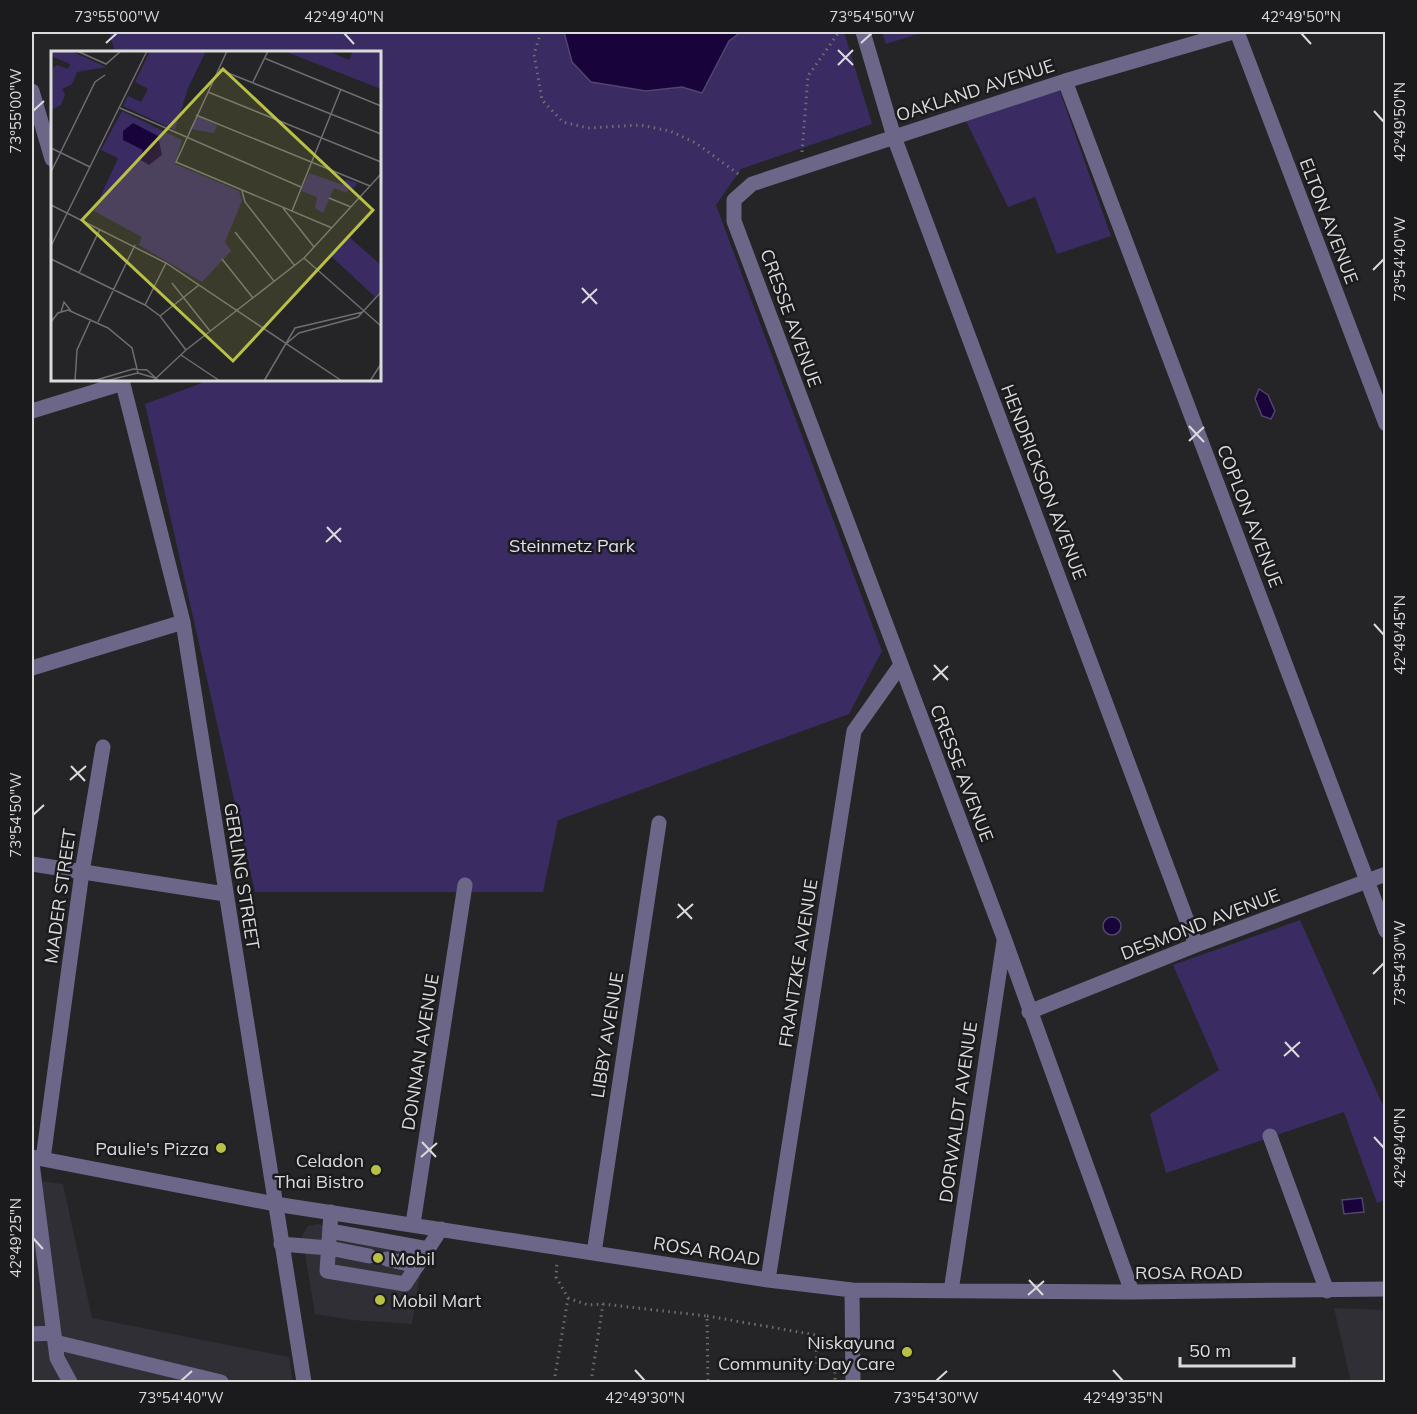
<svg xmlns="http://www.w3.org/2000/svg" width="1417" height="1414" viewBox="0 0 1417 1414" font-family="Mulish,sans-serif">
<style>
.built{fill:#302f36}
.green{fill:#3a2c62}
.water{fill:#18043a;stroke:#52446b;stroke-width:1.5}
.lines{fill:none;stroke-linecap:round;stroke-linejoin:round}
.path{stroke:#6e6e70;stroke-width:3;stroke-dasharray:1.5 4.5;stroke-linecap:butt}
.minor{stroke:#6c6688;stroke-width:15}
.ticks{fill:none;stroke:#dbdbdc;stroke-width:2}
.poi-dot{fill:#b9c046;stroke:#1b1b1d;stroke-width:2}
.labels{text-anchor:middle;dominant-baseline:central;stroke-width:5;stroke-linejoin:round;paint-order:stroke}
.street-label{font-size:18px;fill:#dbdbdc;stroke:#1b1b1d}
.park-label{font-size:18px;fill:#e1def4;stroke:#1b1b1d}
.poi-label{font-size:18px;fill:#dbdbdc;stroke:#1b1b1d;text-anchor:end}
.inset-road{fill:none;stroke:#6e6d6f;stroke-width:1.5}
.view{fill:#b9c046;fill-opacity:0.15;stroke:#b9c046;stroke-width:3}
.inset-edge{fill:none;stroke:#dbdbdc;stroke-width:3}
.neatline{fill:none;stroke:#dbdbdc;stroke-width:2}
.ticks-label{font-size:15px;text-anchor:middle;fill:#dbdbdc}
</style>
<rect width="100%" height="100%" fill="#252427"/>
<!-- built -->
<path class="built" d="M32 1180 63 1184 92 1318 289 1357 293 1382H32Z
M317 1224 425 1243 412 1324 352 1320 315 1314 302 1236 308 1226Z
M1334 1308 1385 1310V1382H1351Z"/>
<!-- green -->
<path class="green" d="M109 32H844L872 124 741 169 716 205 882 651 849 714 558 820 543 892H255L145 404 202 383 201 380H380V52H115Z
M882 32H924L886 44Z
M1059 89 1111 236 1057 254 1035 197 1008 207 965 119Z
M1300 920 1385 1110V1200L1377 1203 1344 1112 1166 1173 1150 1114 1219 1070 1173 965Z"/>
<!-- water -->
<path class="water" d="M564 32H741L729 41 702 93 682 87 646 91 591 82 572 62Z
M1259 389 1268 395 1275 411 1271 419 1262 416 1255 399Z
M1103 926a9 9 0 1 1 18 0a9 9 0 1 1-18 0Z
M1362 1198 1364 1212 1344 1214 1342 1200Z"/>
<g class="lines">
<!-- path -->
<path class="path" d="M541 32 534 54 542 100 563 122 588 128 640 125 670 131 696 143 741 176
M802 152 808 76 839 32
M568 1298 588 1305 603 1304 707 1316 708 1382
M707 1316 816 1335 817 1367 838 1366
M835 1366V1382
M554 1382 568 1298 556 1277 557 1261
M591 1382 603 1304"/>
<!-- minor -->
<path class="minor" d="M863 32 894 137 1196 945
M1237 32 1386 424
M1065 81 1386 931
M32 91 52 159
M122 380 183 622 304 1382
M32 411 123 383
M32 668 183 622
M32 864 225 894
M1029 1012 1196 945 1386 874
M1270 1136 1327 1291
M32 1157 275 1204 768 1280 852 1290 1132 1292 1386 1289
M43 1159 82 872 103 747
M32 1163 57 1358 70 1382
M331 1212 327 1271 405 1284 441 1229
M413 1224 465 885
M330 1231 428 1249
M281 1244 329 1248 369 1256
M594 1253 659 823
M387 1259 417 1266
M768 1280 854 731 900 666
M852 1290 853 1382
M951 1291 1004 941
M1132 1292 1004 938 734 221V200L752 184 1065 81 1233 32
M32 1334 54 1333
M55 1342 221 1382"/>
</g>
<!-- ticks -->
<path class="ticks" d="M344 33 354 44M1301 33 1311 44M106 43 117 33M861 43 872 33M838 50 853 65M838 65 853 50M33 111 44 101M1374 111 1384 122M1373 270 1384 259M582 288 597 304M582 303 597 289M1189 426 1204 442M1189 441 1204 427M327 527 341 542M326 542 341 528M1374 624 1384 635M934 665 948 680M933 680 948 666M71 766 85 781M70 780 86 766M33 815 44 805M678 904 692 919M677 918 693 904M1373 974 1384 963M1285 1042 1299 1057M1284 1056 1300 1042M1374 1137 1384 1148M422 1142 436 1157M421 1157 437 1143M33 1238 43 1249M1029 1280 1043 1295M1028 1295 1044 1281M635 1370 645 1381M1113 1370 1123 1381M181 1381 192 1371M936 1381 947 1371"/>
<!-- markers -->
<g class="poi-dot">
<circle cx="221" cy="1148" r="6"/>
<circle cx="376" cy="1170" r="6"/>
<circle cx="378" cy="1258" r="6"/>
<circle cx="380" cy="1300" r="6"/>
<circle cx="907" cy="1352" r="6"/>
</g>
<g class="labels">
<!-- street labels -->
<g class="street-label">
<text transform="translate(975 90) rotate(-18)">OAKLAND AVENUE</text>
<text transform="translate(1329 221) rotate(69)">ELTON AVENUE</text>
<text transform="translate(791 318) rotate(70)">CRESSE AVENUE</text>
<text transform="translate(1044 482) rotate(69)">HENDRICKSON AVENUE</text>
<text transform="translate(1250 516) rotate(69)">COPLON AVENUE</text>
<text transform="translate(962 773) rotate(69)">CRESSE AVENUE</text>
<text transform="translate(242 876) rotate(81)">GERLING STREET</text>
<text transform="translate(60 896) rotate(-82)">MADER STREET</text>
<text transform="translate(1200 924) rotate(-21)">DESMOND AVENUE</text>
<text transform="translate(798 963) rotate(-81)">FRANTZKE AVENUE</text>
<text transform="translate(607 1035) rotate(-81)">LIBBY AVENUE</text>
<text transform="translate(420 1052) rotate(-81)">DONNAN AVENUE</text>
<text transform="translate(958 1112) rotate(-82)">DORWALDT AVENUE</text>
<text transform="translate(707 1251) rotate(9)">ROSA ROAD</text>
<text x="1189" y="1272">ROSA ROAD</text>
</g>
<!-- park labels -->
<g class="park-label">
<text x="572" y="545">Steinmetz Park</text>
</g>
<!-- poi labels -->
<g class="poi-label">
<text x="209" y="1148">Paulie's Pizza</text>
<text x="364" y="1160">Celadon<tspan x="364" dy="21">Thai Bistro</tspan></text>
<text x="390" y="1258" text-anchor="start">Mobil</text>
<text x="392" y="1300" text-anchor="start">Mobil Mart</text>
<text x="895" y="1342">Niskayuna<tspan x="895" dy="21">Community Day Care</tspan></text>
</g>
</g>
<!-- overview -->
<g transform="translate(51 51)">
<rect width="330" height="330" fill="#252427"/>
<path d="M0 0H20L55 16 26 21 21 33 11 38 14 44 10 54 0 59 2 17 6 14 17 18 19 13 0 5ZM99 0H155L137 37 124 79 72 55 77 45 90 51 97 38 84 31ZM233 0H277L298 9 302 0H330V38ZM71 60 131 89 124 113 188 140 191 150 174 191 180 200 151 231 88 194 91 186 43 160 67 107 50 99ZM146 65 166 74 163 82 139 78ZM258 122 292 134 295 128 306 132 303 137 298 136 296 142 283 137 272 162 264 157 266 146 250 140ZM297 185 330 214V239L324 246 280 205Z" fill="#3a2c62"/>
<path d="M82 72 107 85 111 104 98 114 88 108 92 99 72 89V80Z" fill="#18043a"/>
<path class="inset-road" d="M26 0 55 13 70 0M176 0 125 111 281 177M213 7 330 55M167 18 330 83M202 31 217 0M157 41 330 111M69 57 250 136M145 64 319 135M0 97 39 116M0 121 44 31 54 24M191 140 194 151 244 215M278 147 300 156M0 154 115 212 291 330M232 157 263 196M241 160 290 38M184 181 223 230M0 195 96 0M253 207 330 275M0 208 94 254 109 265 135 299M171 208 202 247M28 222 49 178M121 232 159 280M94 254 115 212M10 261 13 251 20 260M109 265 148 234M0 271 7 262 17 259 57 277 81 297 87 322M47 271 84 194M236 292 248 282 307 266 330 241M130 304 169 330M24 330 26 299 40 268M42 330 82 318 96 319 108 330M54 330 87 322 104 327M102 330 135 299 253 207 330 123M213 330 244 277 312 261M319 330 330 313"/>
<path class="view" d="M172 18 322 159 182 310 31 169Z"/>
<rect width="330" height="330" class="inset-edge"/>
</g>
<!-- border -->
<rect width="1417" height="1414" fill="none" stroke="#1b1b1d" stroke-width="66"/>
<!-- scale -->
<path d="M1180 1357v9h114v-9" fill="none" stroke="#dbdbdc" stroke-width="3"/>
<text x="1189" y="1357" font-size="18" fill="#dbdbdc" stroke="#1b1b1d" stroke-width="4.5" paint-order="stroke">50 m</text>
<rect x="33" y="33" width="1351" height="1348" class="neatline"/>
<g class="ticks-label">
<text x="117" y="22">73°55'00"W</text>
<text x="344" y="22">42°49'40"N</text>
<text x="872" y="22">73°54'50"W</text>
<text x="1301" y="22">42°49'50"N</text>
<text transform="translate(16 111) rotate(-90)" y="5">73°55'00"W</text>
<text transform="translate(1400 122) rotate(-90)" y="5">42°49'50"N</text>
<text transform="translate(1400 259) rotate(-90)" y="5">73°54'40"W</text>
<text transform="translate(1400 635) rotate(-90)" y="5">42°49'45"N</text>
<text transform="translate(16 815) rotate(-90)" y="5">73°54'50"W</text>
<text transform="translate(1400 963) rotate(-90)" y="5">73°54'30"W</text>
<text transform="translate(1400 1148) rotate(-90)" y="5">42°49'40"N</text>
<text transform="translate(16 1238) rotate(-90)" y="5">42°49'25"N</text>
<text x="181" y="1403">73°54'40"W</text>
<text x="645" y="1403">42°49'30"N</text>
<text x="936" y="1403">73°54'30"W</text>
<text x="1123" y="1403">42°49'35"N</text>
</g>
</svg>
